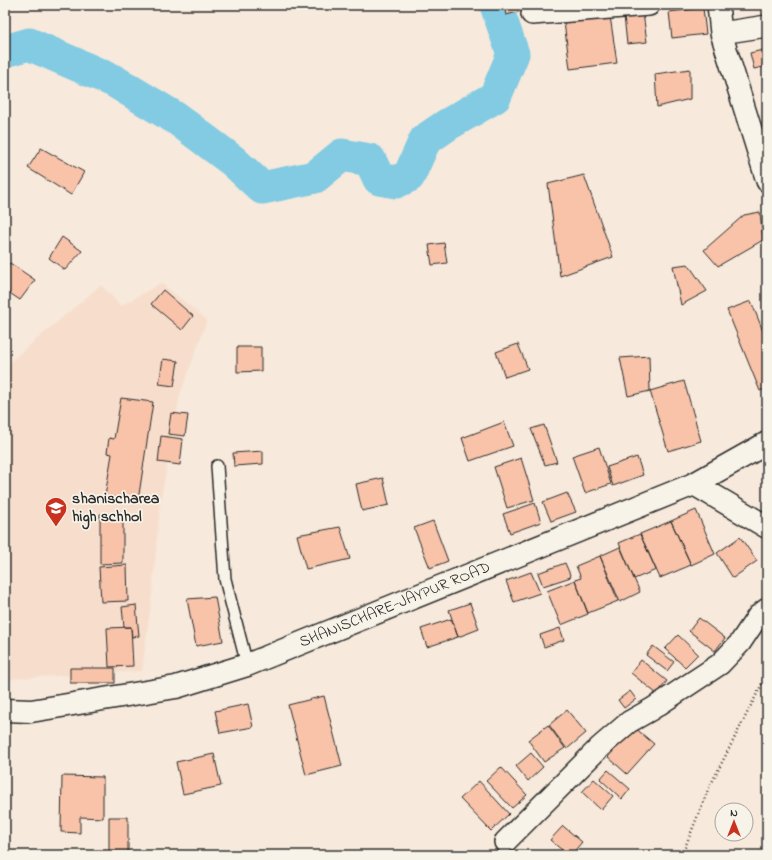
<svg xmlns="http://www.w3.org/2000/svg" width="772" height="860" viewBox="0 0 772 860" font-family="'Indie Flower',sans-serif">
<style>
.built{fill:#f7decc}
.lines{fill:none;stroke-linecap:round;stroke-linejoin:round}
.river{stroke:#82cbe3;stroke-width:33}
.building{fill:#f8c3a9;stroke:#2b2b2b}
.service-casing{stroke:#2b2b2b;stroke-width:14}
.minor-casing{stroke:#2b2b2b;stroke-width:24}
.tertiary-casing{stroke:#2b2b2b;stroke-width:25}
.path{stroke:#2b2b2b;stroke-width:2.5;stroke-dasharray:1 3;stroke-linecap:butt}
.service{stroke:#f7f3e8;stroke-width:11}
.minor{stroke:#f7f3e8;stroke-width:21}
.tertiary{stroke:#f7f3e8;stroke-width:22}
.labels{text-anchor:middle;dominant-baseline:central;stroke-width:3.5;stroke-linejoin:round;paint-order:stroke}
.poi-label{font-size:16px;font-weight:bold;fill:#2b2b2b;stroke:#f7f3e8;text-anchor:start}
.street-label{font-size:16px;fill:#2b2b2b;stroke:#f7f3e8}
</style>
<rect width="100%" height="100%" fill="#f7e9db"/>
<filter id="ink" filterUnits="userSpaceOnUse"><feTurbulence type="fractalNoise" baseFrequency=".025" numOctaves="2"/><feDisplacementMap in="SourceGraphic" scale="8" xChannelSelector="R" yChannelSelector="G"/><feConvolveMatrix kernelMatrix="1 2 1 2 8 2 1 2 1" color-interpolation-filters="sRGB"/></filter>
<g filter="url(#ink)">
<!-- built -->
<path class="built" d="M161 283 207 320 180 395 160 504 152 595 142 671 5 679V366L101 285 121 306Z"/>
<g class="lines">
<!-- river -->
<path class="river" d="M5 51 29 44 114 81 177 119 233 161 262 188 315 177 342 155 370 160 379 179 396 182 409 176 425 140 447 125 495 97 513 54 496 5"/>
</g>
<!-- building -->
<path class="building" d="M504 5H521L522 11 506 15Z
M703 8 706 34 672 38 669 12Z
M643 13 647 42 627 44 624 16Z
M610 16 617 63 570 69 564 22Z
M767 49V66L754 69 750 53Z
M690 69V99L657 107 655 74Z
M41 148 84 172 71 195 28 168Z
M584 175 613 257 560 276 548 184Z
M760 212 763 240 718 266 704 250 744 215Z
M62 237 82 251 65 270 49 258Z
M444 243 447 263 432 265 429 245Z
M10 263 35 280 20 300 5 290V269Z
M688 264 707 291 681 305 673 266Z
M163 290 193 316 182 330 151 304Z
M751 301 767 341V388L760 391 727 310Z
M518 344 528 369 505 377 496 352Z
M237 347H261V371L237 372Z
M649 356 650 391 628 396 620 358Z
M163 359 178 361 174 386 159 384Z
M684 381 701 441 668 451 650 391Z
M121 398 153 402 138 501 105 496 112 454 107 453 109 438 114 439Z
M171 413 188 415 185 436 168 434Z
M504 422 513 446 470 461 462 438Z
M544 425 557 462 545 465 531 429Z
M161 436 183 439 180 465 158 462Z
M599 447 611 484 585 493 572 456Z
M263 451V464L234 466 233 453Z
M637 457 643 475 613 486 607 467Z
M521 458 534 500 507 508 494 467Z
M383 478 389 505 362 511 356 484Z
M567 493 576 512 551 521 543 502Z
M535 503 541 522 510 533 503 514Z
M696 510 715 554 691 565 671 521Z
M100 514H123V563L100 564Z
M433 521 448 561 430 568 414 528Z
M671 521 691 565 660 578 640 534Z
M340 527 350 559 306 569 297 535Z
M640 534 656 570 634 579 619 543Z
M740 537 757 561 733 578 717 553Z
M620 547 640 592 620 602 600 556Z
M600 556 618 601 588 613 575 580 581 578 576 566Z
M565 563 571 577 543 586 538 573Z
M127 565 128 601 101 602 99 567Z
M531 572 540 593 514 602 506 581Z
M575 580 588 614 561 625 547 591Z
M215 597 223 641 196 646 187 599Z
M470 603 479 629 458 637 449 610Z
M136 605 139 636 132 637 131 627H124L122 607Z
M699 618 725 638 715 651 689 631Z
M451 619 458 637 427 647 421 629Z
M131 627 133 666 109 667 107 628Z
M560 628 564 640 544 647 540 635Z
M678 635 698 654 685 667 665 649Z
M653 646 674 662 667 671 646 655Z
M641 660 667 681 657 694 631 673Z
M70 668H115V683H70Z
M630 691 636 699 624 708 618 700Z
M324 696 342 766 306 775 288 705Z
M248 704 253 727 220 733 215 711Z
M567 710 586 733 567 749 549 725Z
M548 725 565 748 544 762 528 740Z
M634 727 654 744 627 774 608 757Z
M531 753 543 767 528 781 516 766Z
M214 754 221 786 183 794 176 762Z
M501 767 527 795 512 808 486 781Z
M608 770 630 789 622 799 600 779Z
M62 776 103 777V818L80 817V833L61 832Z
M594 779 613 796 601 810 582 792Z
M479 781 509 814 491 831 460 799Z
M109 817H128V852H109Z
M563 826 582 842 571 855H568L550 840Z"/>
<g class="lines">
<!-- service casing -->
<g class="service-casing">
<path id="service" d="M217 466 225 579 247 665"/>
</g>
<!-- minor casing -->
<g class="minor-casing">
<path id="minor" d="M718 5 721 33 767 181
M532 14 649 5
M721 33 767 26
M505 842 600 747 629 722 652 709 720 664 740 643 758 616 767 609"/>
</g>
<!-- tertiary casing -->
<g class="tertiary-casing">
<g id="tertiary">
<path d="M694 484 767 527"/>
<path id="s1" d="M5 710 31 711 176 687 247 665 694 484 767 443"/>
</g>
</g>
<!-- path -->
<path class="path" d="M682 855 708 790 767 674"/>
<!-- service -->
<use href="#service" class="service"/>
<!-- minor -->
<use href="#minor" class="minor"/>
<!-- tertiary -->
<use href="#tertiary" class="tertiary"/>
</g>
</g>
<!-- icons -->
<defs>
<g id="school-pin" transform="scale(1.15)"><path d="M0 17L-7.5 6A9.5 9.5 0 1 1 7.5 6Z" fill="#c8321e" stroke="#f7f3e8"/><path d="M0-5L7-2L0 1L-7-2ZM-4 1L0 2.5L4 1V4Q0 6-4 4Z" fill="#fff"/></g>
</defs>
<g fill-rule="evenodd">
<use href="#school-pin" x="56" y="508"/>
</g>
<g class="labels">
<!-- poi labels -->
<g class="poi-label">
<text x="72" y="499">shanischarea<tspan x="72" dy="18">high schhol</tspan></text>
</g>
<!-- street labels -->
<g class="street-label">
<text stroke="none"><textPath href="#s1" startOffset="407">SHANISCHARE-JAYPUR ROAD</textPath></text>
</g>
</g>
<!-- margin -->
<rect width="772" height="860" fill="none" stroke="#f7f3e8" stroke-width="20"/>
<rect x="10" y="10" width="752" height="840" fill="none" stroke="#2b2b2b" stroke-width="1.5" filter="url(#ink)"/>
<!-- north arrow -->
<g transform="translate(734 822)"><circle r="19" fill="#f7f3e8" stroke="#a5a39c"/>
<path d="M0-3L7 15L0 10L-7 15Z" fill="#c8321e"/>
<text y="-6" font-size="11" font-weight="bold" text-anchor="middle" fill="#2b2b2b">N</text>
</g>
</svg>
